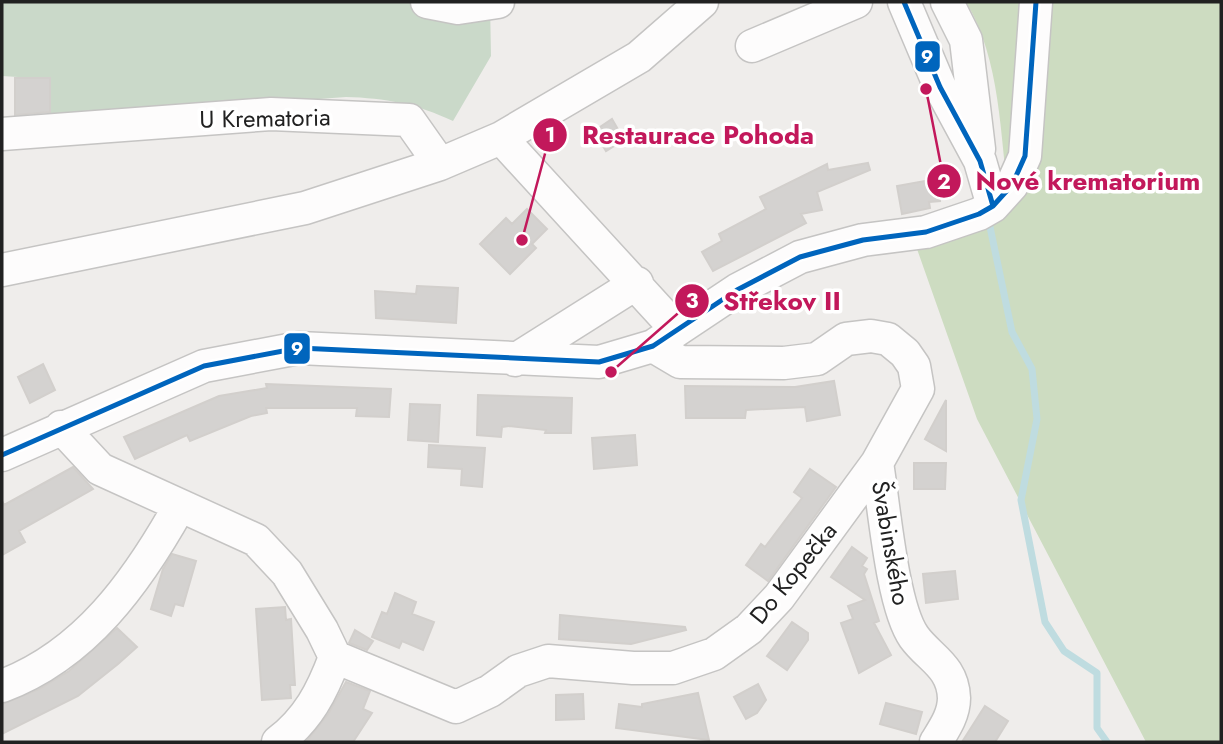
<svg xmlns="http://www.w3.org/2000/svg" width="1223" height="744" viewBox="0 0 1223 744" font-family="Jost,sans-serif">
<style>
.forest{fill:#cddcc1}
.cemetery{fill:#cad9c9}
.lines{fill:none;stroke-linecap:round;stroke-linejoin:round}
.stream{stroke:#bfdce0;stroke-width:7}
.building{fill:#d4d2d0;stroke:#d2cfcc;stroke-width:2}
.minor-casing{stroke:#c5c4c3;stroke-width:35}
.minor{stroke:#fdfcfc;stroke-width:32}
.bus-1-casing{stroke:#fff;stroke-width:10}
.bus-1{stroke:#0065bd;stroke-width:5}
.labels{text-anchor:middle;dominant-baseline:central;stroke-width:7;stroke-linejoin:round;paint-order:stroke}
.street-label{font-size:24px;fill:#212121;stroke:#fff}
.leader{fill:none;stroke:#c2185b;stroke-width:2.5}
.callout-dot{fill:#c2185b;stroke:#fff;stroke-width:2.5}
.mark-label{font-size:21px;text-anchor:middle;font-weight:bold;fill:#fff}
.callout-label{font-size:26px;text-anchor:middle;font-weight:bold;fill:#c2185b;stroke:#fff;stroke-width:7;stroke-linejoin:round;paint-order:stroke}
.line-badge{stroke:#fff;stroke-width:2.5}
.badge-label{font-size:19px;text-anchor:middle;font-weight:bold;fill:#fff}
</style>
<rect width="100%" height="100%" fill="#efedeb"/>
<!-- forest -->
<path class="forest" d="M966 2H1221V742H1146L977 419 917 249C953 239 983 230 1009 202 1000 136 1001 60 966 2Z"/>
<!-- cemetery -->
<path class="cemetery" d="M2 2H490L491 56 453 121C417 104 385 98 346 97L49 119 50 79 2 76Z"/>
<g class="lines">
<!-- stream -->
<path class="stream" d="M990 227 1012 332 1032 369 1037 419 1021 500 1045 622 1064 651 1097 673V728L1107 742"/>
</g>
<!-- building -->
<path class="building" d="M15 78H50V112L15 115Z
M612 119 624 140 606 151 594 131Z
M868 163 870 170 817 192 822 210 801 214 806 223 713 271 702 252 722 241 719 234 766 209 760 197 827 164 828 170Z
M925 181H937L940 201 929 202 930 208 902 214 897 186Z
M527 209 547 229 532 244 536 248 510 274 480 244 506 218 512 224Z
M417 286 458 288 456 323 376 318 375 291 416 294Z
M43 364 55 390 30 403 18 377Z
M834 381 840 415 807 421 805 407 746 410 745 418H686L685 386 795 387Z
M266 384 391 389 389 417 356 416 357 408H266L267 413 251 416 190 441 187 435 135 459 124 437 219 396 267 388Z
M478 395 572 398 571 433H545L546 430 509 426 502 427 501 437 477 435Z
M946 400V451L925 439Z
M410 404 440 405 438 442 408 440Z
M635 435 637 465 594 469 592 438Z
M429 445 485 448 482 487 461 485 462 469 428 467Z
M914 463H946L945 489H914Z
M73 467 93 489 19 531 25 542 2 555V501L4 505Z
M810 469 836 487 768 581 746 565 761 544 765 547 802 498 794 492Z
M852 547 867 558 862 566 867 569 864 574 879 621 874 623 891 655 859 673 841 623 853 619 848 606 865 600 831 577Z
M172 554 196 561 183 606 175 604 171 616 151 609 163 569Z
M955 571 958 599 926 603 923 574Z
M395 593 416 602 412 614 434 622 423 650 402 641 399 648 372 637 382 612 387 614Z
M285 607 286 620 291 619 295 685H290L291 698 262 700 256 609Z
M560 615 685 627 686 630 631 644 559 639Z
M792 622 808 633V640L787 670 767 656Z
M117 628 137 647 118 664 78 696 2 734V704L39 689 69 671Z
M355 630 373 641 367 650 349 643Z
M346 682 370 691 363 709 372 713 353 742H306L328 714Z
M758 684 766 700 757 713 746 719 734 697Z
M698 693 709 740 616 728 619 704 642 707V704Z
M583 694 584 719 556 720V695Z
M886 703 922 712 916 734 880 724Z
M985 706 1008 721 995 742H962Z"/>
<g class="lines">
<!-- minor casing -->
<g class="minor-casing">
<path id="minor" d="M427 2 458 8 498 2
M904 2 940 87 980 161 993 206
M947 2 966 40 979 149
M752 46 856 2
M2 134 271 114 409 120 440 164
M501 138 639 57 702 2
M2 270 305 208 440 164 501 138 677 330
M515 360 637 283
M61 427 100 469 256 540 287 573 322 630 335 657
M2 455 204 366 299 348 599 362 653 346 737 290 800 257 863 240 926 232 979 214 993 206 1012 185 1025 156 1036 2
M877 463C884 505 892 606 914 637 929 658 953 666 954 698 954 715 944 729 936 742
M335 657 456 707 490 691 518 671 548 661 633 668H673L714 654 749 629 779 597 877 463 918 389 914 366 905 353 888 339 871 336 846 339 817 359 784 363 680 362 653 346
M2 686C85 655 137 582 179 507
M278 742C308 719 322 692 335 657"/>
</g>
<!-- minor -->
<use href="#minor" class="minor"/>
<!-- bus-1 casing -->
<g class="bus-1-casing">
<path id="bus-1" d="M904 2 940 87 980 161 993 206
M2 455 204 366 299 348 599 362 653 346 737 290 800 257 863 240 926 232 979 214 993 206 1012 185 1025 156 1036 2"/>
</g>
<!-- bus-1 -->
<use href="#bus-1" class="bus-1"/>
</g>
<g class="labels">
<!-- street labels -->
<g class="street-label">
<text transform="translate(265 118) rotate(-1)">U Krematoria</text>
<text transform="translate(891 543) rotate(80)">Švabinského</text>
<text transform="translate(793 573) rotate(-51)">Do Kopečka</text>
</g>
</g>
<!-- callouts -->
<path class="leader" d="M522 240L550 135M926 89L944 181M611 372L692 301"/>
<g class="callout-dot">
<circle cx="522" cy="240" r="7"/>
<circle cx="926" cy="89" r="7"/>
<circle cx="611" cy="372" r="7"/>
<circle cx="550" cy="135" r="18"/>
<circle cx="944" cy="181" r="18"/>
<circle cx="692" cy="301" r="18"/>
</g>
<g class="mark-label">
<text x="550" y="142">1</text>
<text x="944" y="189">2</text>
<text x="692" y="308">3</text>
</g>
<g class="callout-label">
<text x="698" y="144">Restaurace Pohoda</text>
<text x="1088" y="190">Nové krematorium</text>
<text x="782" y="310">Střekov II</text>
</g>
<g class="line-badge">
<rect x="914" y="40" width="27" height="33" rx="7" fill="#0065bd"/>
<rect x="283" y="332" width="28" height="33" rx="7" fill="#0065bd"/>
</g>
<g class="badge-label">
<text x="927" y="63">9</text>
<text x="297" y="355">9</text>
</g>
<!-- border -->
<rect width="1223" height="744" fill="none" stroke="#212121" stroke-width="7"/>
</svg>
